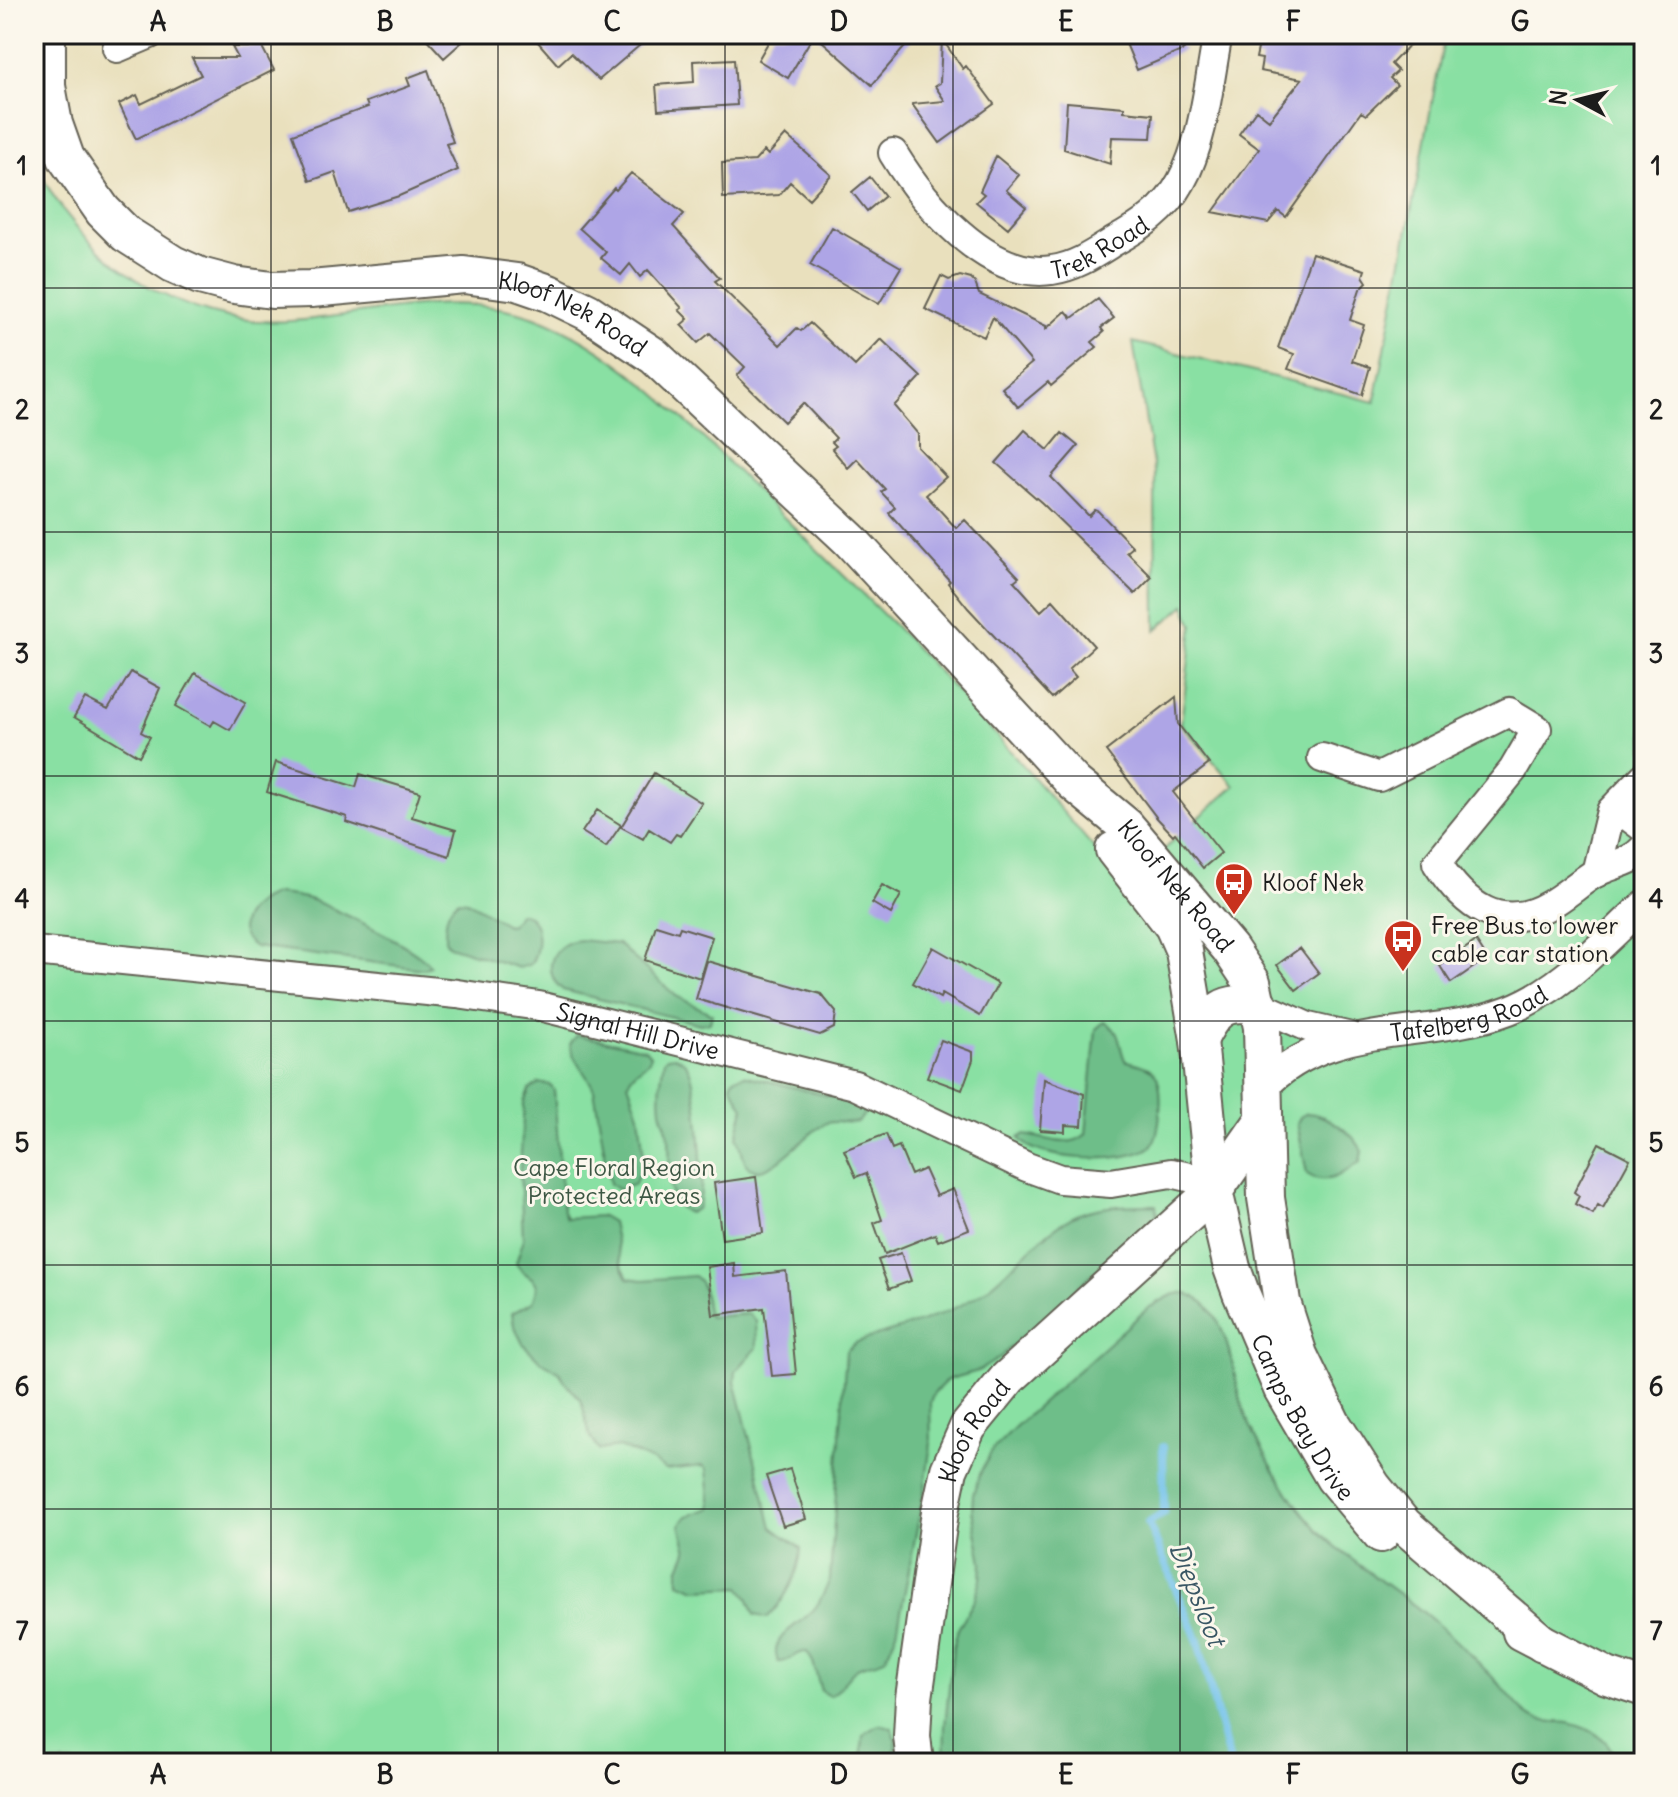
<svg xmlns="http://www.w3.org/2000/svg" width="1678" height="1797" viewBox="0 0 1678 1797" font-family="Delius,sans-serif">
<style>
.green{fill:#89e0a3;stroke:#527e60;stroke-width:2}
.forest{fill:#6ebe89;stroke:#456d52;stroke-width:2}
.lines{fill:none;stroke-linecap:round;stroke-linejoin:round}
.stream{stroke:#6fc1eb;stroke-width:8}
.building{fill:#aea5e6}
.minor-casing{stroke:#646154;stroke-width:32}
.major-casing{stroke:#646154;stroke-width:40}
.minor{stroke:#fff;stroke-width:28}
.major{stroke:#fff;stroke-width:36}
.grid{fill:none;stroke:#1c1c1c;stroke-width:2;stroke-opacity:0.55}
.labels{text-anchor:middle;dominant-baseline:central;stroke-width:6;stroke-linejoin:round;paint-order:stroke}
.street-label{font-size:24px;fill:#1c1c1c;stroke:#fbf7ec}
.poi-label{font-size:24px;fill:#1c1c1c;stroke:#fbf7ec;text-anchor:start}
.park-label{font-size:24px;fill:#3d5744;stroke:#fbf7ec}
.water-label{font-size:26px;font-style:italic;fill:#395664;stroke:#fbf7ec}
.neatline{fill:none;stroke:#1c1c1c;stroke-width:3}
.grid-label{font-size:26px;text-anchor:middle;font-weight:bold;fill:#1c1c1c}
</style>
<rect width="100%" height="100%" fill="#fbf7ec"/>
<filter id="ink" filterUnits="userSpaceOnUse"><feTurbulence type="fractalNoise" baseFrequency=".0125" numOctaves="2"/><feDisplacementMap in="SourceGraphic" scale="16" xChannelSelector="R" yChannelSelector="G"/><feConvolveMatrix kernelMatrix="1 2 1 2 8 2 1 2 1" color-interpolation-filters="sRGB"/></filter>
<filter id="wash" filterUnits="userSpaceOnUse"><feTurbulence type="fractalNoise" baseFrequency=".006" numOctaves="4" result="noise"/><feDisplacementMap in="SourceGraphic" scale="32" xChannelSelector="R" yChannelSelector="G"/><feGaussianBlur stdDeviation="1.8" result="paint"/><feColorMatrix in="noise" values="0 0 0 0 0 0 0 0 0 0 0 0 0 0 0 0 0 1.4 0 .05"/><feComposite in="paint" operator="in"/></filter>
<g filter="url(#wash)">
<rect width="100%" height="100%" fill="#e9e0bd"/>
<!-- green -->
<path class="green" d="M1445 34H1644V1763H34V160C78 258 182 329 291 321 372 315 455 289 535 317 622 349 699 434 764 498 808 541 852 583 895 626 977 710 1052 799 1128 888L1172 841 1235 786 1181 724 1193 625 1185 605 1156 630 1155 477 1133 342 1375 402Z"/>
<!-- forest -->
<path class="forest" d="M277 894C288 895 298 896 309 899 331 907 420 948 430 966L423 969 255 947C225 928 253 900 277 894Z
M459 900 467 901 507 925 511 924 520 913C542 916 540 948 531 964L519 968 449 946 445 940C445 926 445 907 459 900Z
M580 940 618 944 676 996 712 1014 710 1022 700 1024 563 990C540 972 552 942 580 940Z
M1104 1022C1122 1030 1118 1045 1125 1060 1135 1064 1149 1065 1155 1074 1165 1087 1160 1132 1152 1146 1130 1165 1034 1162 1019 1138L1024 1135C1045 1137 1069 1150 1086 1134L1096 1029Z
M577 1035 645 1049 651 1056C647 1068 633 1068 628 1083L639 1114 644 1158 635 1184 619 1190 610 1184 594 1090C588 1074 572 1061 570 1044Z
M675 1056C682 1060 686 1062 689 1069 698 1090 706 1188 698 1208L689 1213C662 1203 671 1162 669 1140 668 1129 663 1120 661 1110 659 1094 661 1076 664 1060L667 1057Z
M744 1075 857 1103 865 1108V1113L858 1122C848 1124 836 1120 826 1123 810 1128 767 1186 748 1166 741 1159 743 1146 737 1137L744 1108 731 1085 734 1078Z
M539 1083 550 1085 554 1090 563 1211 566 1218 602 1216 612 1222 621 1264 628 1278 643 1280 694 1276C708 1286 703 1303 709 1317L749 1314 756 1321 757 1348 736 1371 735 1381 772 1527 801 1548C800 1574 785 1600 767 1618L755 1615 748 1597 740 1587 696 1589 679 1582V1570L687 1551 680 1525 687 1516 711 1508 707 1469 703 1466 666 1470 648 1459 619 1447 599 1450 590 1436 581 1399 569 1387 559 1372 539 1360 523 1344 514 1326 512 1313 533 1302C545 1273 526 1282 516 1263L523 1241 520 1169 524 1102 529 1090Z
M1307 1113C1327 1114 1354 1133 1362 1151L1360 1162C1343 1174 1326 1187 1307 1174L1297 1123 1300 1117Z
M1156 1205 1157 1216 998 1359 978 1371 947 1380 933 1394 930 1403 931 1443 925 1486 897 1632 886 1658C877 1664 865 1662 856 1669 845 1676 842 1691 829 1696L821 1691 813 1662 807 1652C796 1651 790 1663 778 1662 767 1635 802 1625 815 1608 822 1599 826 1589 830 1579L846 1351 855 1343C898 1328 943 1319 981 1293 1017 1269 1045 1223 1088 1211 1110 1205 1134 1205 1156 1205Z
M1181 1293C1233 1298 1231 1387 1248 1421 1267 1461 1293 1506 1325 1537 1359 1569 1401 1592 1436 1623 1459 1643 1481 1665 1502 1687 1511 1696 1520 1711 1532 1717 1542 1723 1556 1721 1568 1723 1589 1728 1613 1739 1615 1763H944L945 1726 953 1647 958 1629 975 1599 981 1579 982 1562 972 1511 973 1494 982 1469 993 1449 1016 1426 1148 1308 1172 1295Z
M879 1725 892 1728 896 1739 895 1763H861L863 1735Z"/>
<g class="lines">
<!-- stream -->
<path class="stream" d="M1163 1447 1164 1512 1148 1523 1198 1641 1230 1763"/>
</g>
<g id="blocks">
<!-- building -->
<path class="building" d="M422 34H471L444 58Z
M531 34H653L599 80 571 53 558 65Z
M773 34H814L788 78 758 60Z
M814 34H916L872 85Z
M1122 34H1164L1184 50 1137 70Z
M1261 34H1420L1391 64 1398 71 1390 78 1397 85 1366 115 1361 112 1286 217 1278 211 1268 223 1213 212 1259 149 1239 134 1256 110 1269 120 1302 79 1260 71 1262 59 1256 58Z
M942 39 963 69 966 66 994 104 940 143 912 104 945 101 935 86 940 83Z
M232 47H262L274 70 136 139 119 104 137 95 141 104 201 75 192 58H238Z
M734 59 737 105 658 110 656 85 694 82 693 61Z
M428 70 453 142 446 144 458 170 399 196 348 212 335 172 310 181 293 134 368 107 366 102 410 86 407 78Z
M1067 102 1124 107V111L1153 114 1151 138 1112 137 1110 164 1064 149Z
M786 135 831 175 809 199 790 182 779 195 723 198 722 163 755 161 764 151 768 155Z
M996 156 1019 175 1006 190 1026 207 1008 228 976 202 984 194 980 191Z
M631 173 684 214 673 226 720 278 715 281 780 345 797 328 801 331 810 323 855 366 881 339 921 377 894 406 918 434V447L946 477 926 495 956 528 965 520 1019 577 1014 581 1041 611 1053 600 1094 646 1069 669 1076 677 1052 698 968 608 948 583 950 581 889 513 895 507 881 492 885 489 857 459 848 468 832 449 836 446 832 442 836 438 803 403 784 422 737 376 745 367 710 333 698 343 681 325 688 319 679 310 682 308 648 270 640 277 630 264 621 275 601 258 606 252 579 228 614 188 616 190Z
M870 177 885 196 867 211 852 192Z
M832 227 901 267 879 304 810 265Z
M1312 253 1365 270 1363 276 1367 282 1360 289 1350 320 1364 325 1352 361 1370 367 1362 395 1288 369 1294 354 1278 348Z
M941 276 949 280 960 276 971 279 975 283 979 294 1046 326V329L1066 311 1072 318 1098 299 1114 318 1101 328 1104 332 1092 342 1097 347 1051 386 1048 382 1018 407 1002 388 1032 363 993 317 984 337 925 309Z
M1025 430 1048 450 1062 433 1078 446 1051 477 1089 516 1095 510 1098 511 1133 547 1127 552 1152 577 1135 594 1042 503 996 463Z
M131 672 160 688 141 732 150 737 139 756 74 717 85 698 108 710Z
M195 673 246 702 230 730 214 721 211 726 176 706Z
M1176 697 1178 724 1209 764 1173 792 1221 853 1203 868 1175 833 1173 835 1157 818 1106 751Z
M276 762 356 787 360 774 420 792 412 817 456 830 449 856 346 822 347 817 267 792Z
M654 773 702 803 680 836 676 834 670 842 649 829 643 839 621 827Z
M597 810 621 825 606 847 582 832Z
M882 885 901 895 891 914 872 903Z
M656 925 678 932 680 927 712 937 700 978 645 960Z
M1476 941 1487 958 1451 983 1440 966Z
M933 947 998 984 980 1016 942 994 940 998 913 983Z
M1300 948 1319 973 1296 990 1277 965Z
M707 961 821 994 836 1012 834 1028 820 1035 696 999Z
M941 1040 973 1052V1060L962 1090 927 1077Z
M1044 1079 1084 1094 1082 1126 1065 1125V1132L1040 1130Z
M886 1134 892 1149 899 1146 911 1175 924 1169 936 1196 953 1189 969 1229 938 1241 935 1234 885 1254 874 1223 882 1220 866 1173 856 1177 844 1150Z
M1599 1143 1630 1159 1603 1208 1598 1205 1593 1214 1575 1204 1579 1196 1574 1192Z
M756 1177 763 1233 722 1239 714 1183Z
M901 1253 911 1281 889 1289 878 1260Z
M734 1263 735 1277 786 1271 796 1374 772 1376 764 1308 713 1315 707 1267Z
M790 1469 806 1519 783 1526 766 1476Z"/>
</g>
</g>
<g filter="url(#ink)">
<use href="#blocks" fill-opacity="0" stroke="#646154" stroke-width="2"/>
<g class="lines">
<!-- minor casing -->
<g class="minor-casing">
<g id="minor">
<path d="M117 48 150 34"/>
<path id="s1" d="M893 153C923 202 988 280 1052 270 1075 267 1094 254 1113 242 1140 227 1166 210 1181 182 1204 141 1209 80 1218 34"/>
<path d="M1322 758 1379 777 1509 712 1537 729 1513 770 1437 863C1464 905 1500 934 1549 905 1565 896 1579 883 1595 873 1613 863 1630 864 1644 848"/>
<path d="M1619 803 1621 811 1644 828"/>
<path d="M1596 873 1611 811 1644 777"/>
<path id="s2" d="M34 951 457 994 539 1006 855 1085 1027 1167 1060 1179 1111 1183 1171 1173 1193 1178 1214 1191"/>
<path d="M1259 1005 1308 1027 1351 1037"/>
<path id="s3" d="M1262 1089C1330 1017 1425 1042 1509 1010 1562 990 1603 942 1644 905"/>
</g>
</g>
<!-- major casing -->
<g class="major-casing">
<g id="major">
<path id="s4" d="M47 34V86L54 124 66 158 103 211 126 234 173 264 200 276 234 285 272 290 311 289 464 275 517 282 549 293 588 312 654 356 850 540 1074 783 1126 826 1230 949 1252 982 1262 1027 1266 1198 1282 1302 1299 1355 1332 1423 1373 1487 1404 1525 1543 1644"/>
<path id="s5" d="M1114 850 1173 926 1184 951 1199 1040 1214 1191 1232 1268 1241 1293 1282 1389 1334 1478 1381 1534"/>
<path d="M1199 1040C1215 1008 1223 1001 1259 1005"/>
<path d="M1521 1632 1607 1676 1644 1688"/>
<path id="s6" d="M915 1763 912 1736 914 1698 940 1512 949 1470 968 1427 1008 1378 1214 1191 1263 1121"/>
</g>
</g>
<!-- minor -->
<use href="#minor" class="minor"/>
<!-- major -->
<use href="#major" class="major"/>
</g>
</g>
<!-- grid -->
<path class="grid" d="M271 34V1763M498 34V1763M725 34V1763M953 34V1763M1180 34V1763M1407 34V1763M34 288H1644M34 532H1644M34 776H1644M34 1021H1644M34 1265H1644M34 1509H1644"/>
<!-- icons -->
<defs>
<g id="bus-pin" transform="scale(2)"><path d="M0 17L-7.5 6A9.5 9.5 0 1 1 7.5 6Z" fill="#c8321e" stroke="#fbf7ec"/><path d="M-5-6H5V4H4V6H2V4H-2V6H-4V4H-5ZM-3.5-4V0h7V-4ZM-3.5 1.2v1.5H-2V1.2ZM2 1.2v1.5H3.5V1.2Z" fill="#fff"/></g>
</defs>
<g fill-rule="evenodd">
<use href="#bus-pin" x="1234" y="882"/>
<use href="#bus-pin" x="1403" y="939"/>
</g>
<g class="labels">
<!-- street labels -->
<g class="street-label">
<text stroke="none"><textPath href="#s1" startOffset="260">Trek Road</textPath></text>
<text stroke="none"><textPath href="#s4" startOffset="692">Kloof Nek Road</textPath></text>
<text stroke="none"><textPath href="#s4" startOffset="1530">Kloof Nek Road</textPath></text>
<text stroke="none"><textPath href="#s3" startOffset="224">Tafelberg Road</textPath></text>
<text stroke="none"><textPath href="#s2" startOffset="610">Signal Hill Drive</textPath></text>
<text stroke="none"><textPath href="#s5" startOffset="610">Camps Bay Drive</textPath></text>
<text stroke="none"><textPath href="#s6" startOffset="342">Kloof Road</textPath></text>
</g>
<!-- poi labels -->
<g class="poi-label">
<text x="1262" y="882">Kloof Nek</text>
<text x="1431" y="925">Free Bus to lower<tspan x="1431" dy="28">cable car station</tspan></text>
</g>
<!-- park labels -->
<g class="park-label">
<text x="614" y="1167">Cape Floral Region<tspan x="614" dy="28">Protected Areas</tspan></text>
</g>
<!-- water labels -->
<g class="water-label">
<text transform="translate(1198 1594) rotate(68)">Diepsloot</text>
</g>
</g>
<!-- margin -->
<rect width="1678" height="1797" fill="none" stroke="#fbf7ec" stroke-width="88"/>
<!-- north arrow -->
<g transform="translate(1578 100) rotate(277)" stroke="#fbf7ec" stroke-width="6" paint-order="stroke">
<path d="M0-6L14 30L0 20L-14 30Z" fill="#1c1c1c"/>
<text y="-12" font-size="22" font-weight="bold" text-anchor="middle" fill="#1c1c1c">N</text>
</g>
<rect x="44" y="44" width="1590" height="1709" class="neatline"/>
<g class="grid-label">
<text x="158" y="31">A</text>
<text x="385" y="31">B</text>
<text x="612" y="31">C</text>
<text x="839" y="31">D</text>
<text x="1066" y="31">E</text>
<text x="1293" y="31">F</text>
<text x="1520" y="31">G</text>
<text x="22" y="175">1</text>
<text x="1656" y="175">1</text>
<text x="22" y="419">2</text>
<text x="1656" y="419">2</text>
<text x="22" y="663">3</text>
<text x="1656" y="663">3</text>
<text x="22" y="908">4</text>
<text x="1656" y="908">4</text>
<text x="22" y="1152">5</text>
<text x="1656" y="1152">5</text>
<text x="22" y="1396">6</text>
<text x="1656" y="1396">6</text>
<text x="22" y="1640">7</text>
<text x="1656" y="1640">7</text>
<text x="158" y="1784">A</text>
<text x="385" y="1784">B</text>
<text x="612" y="1784">C</text>
<text x="839" y="1784">D</text>
<text x="1066" y="1784">E</text>
<text x="1293" y="1784">F</text>
<text x="1520" y="1784">G</text>
</g>
</svg>
